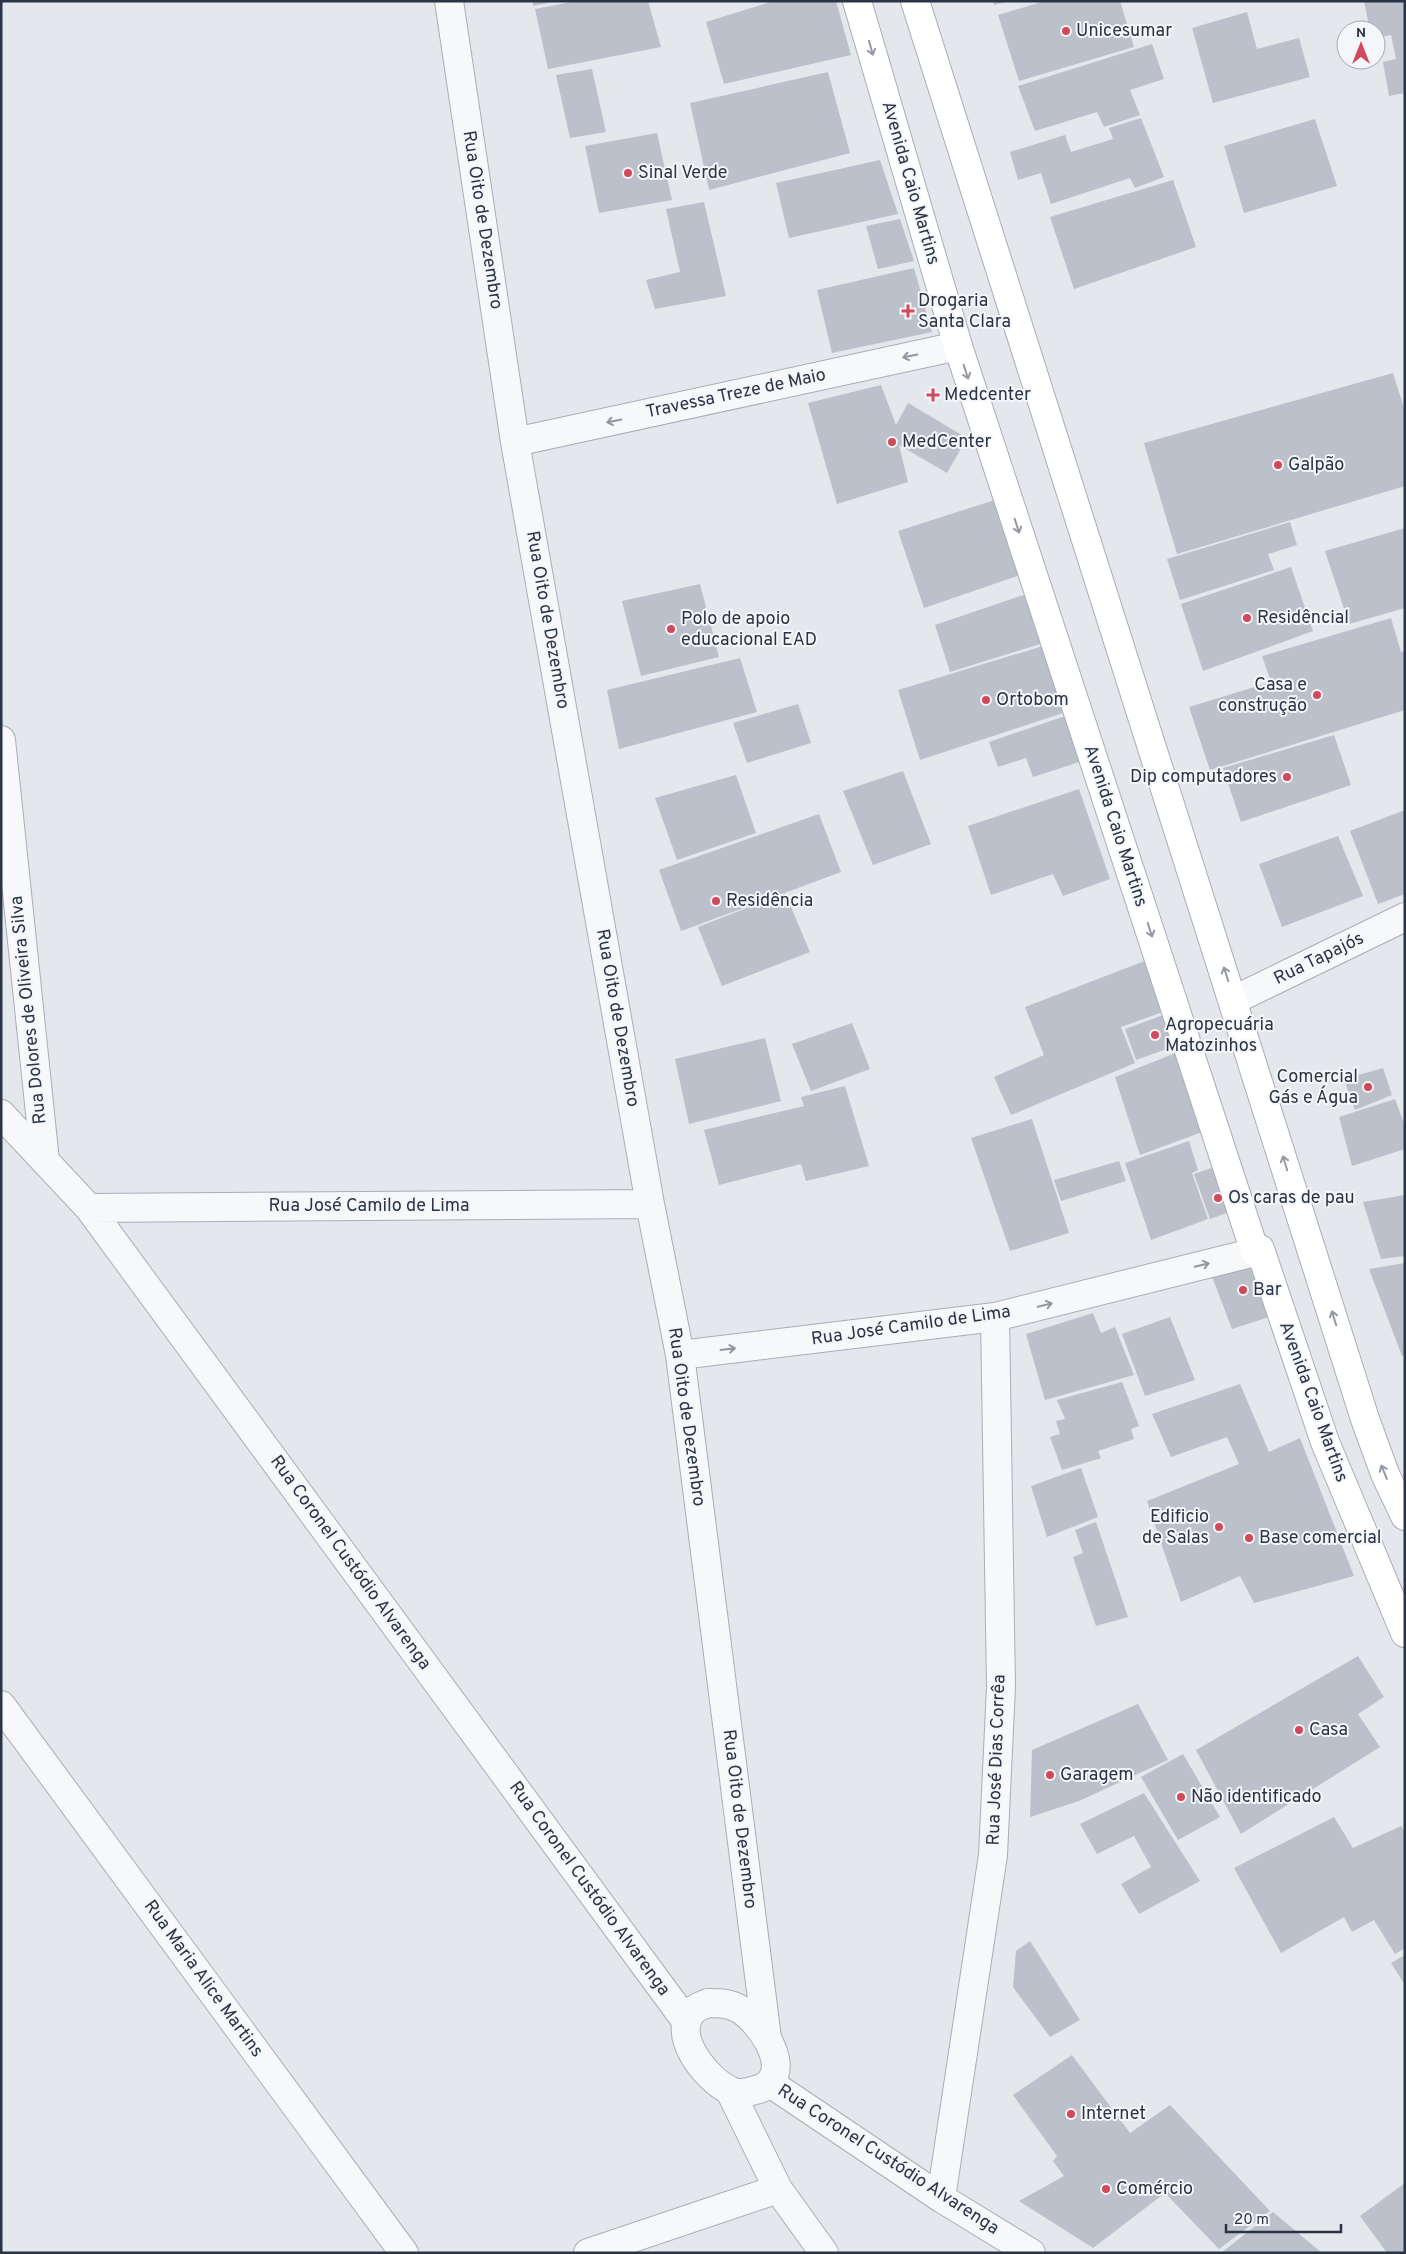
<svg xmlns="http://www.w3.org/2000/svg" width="1406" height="2254" viewBox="0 0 1406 2254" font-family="Overpass,sans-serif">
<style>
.building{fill:#bbc0ca}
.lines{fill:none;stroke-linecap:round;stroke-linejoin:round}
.minor-casing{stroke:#a9aeb7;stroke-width:30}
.secondary-casing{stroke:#a9aeb7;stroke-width:30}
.minor{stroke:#f7f8fa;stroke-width:28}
.secondary{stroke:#fff;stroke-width:28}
.oneway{stroke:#959aa2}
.oneway2{stroke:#9196a0}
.poi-dot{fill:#d1495b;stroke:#f4f6f9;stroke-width:2}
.labels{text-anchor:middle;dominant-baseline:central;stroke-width:4;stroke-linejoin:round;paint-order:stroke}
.poi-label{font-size:18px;fill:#2b3445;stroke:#f4f6f9;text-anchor:start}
.street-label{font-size:18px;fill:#2b3445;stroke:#f4f6f9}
</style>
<rect width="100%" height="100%" fill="#e4e7ec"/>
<!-- building -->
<path class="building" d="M533 1H552V2L533 6Z
M577 1H648L661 47 548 69 535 9Z
M774 1H836L851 55 724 84 706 22Z
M993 1H1005V2L994 5Z
M1045 1H1120L1134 47 1019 81 998 15Z
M1364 1H1405V93L1389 96 1383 62 1396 59 1391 35 1376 38V30H1370Z
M1247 12 1257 49 1299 38 1310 77 1213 103 1192 28Z
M1152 44 1164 79 1130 90 1140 115 1104 127 1097 112 1035 131 1018 86Z
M592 69 606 132 570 138 556 75Z
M828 72 850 153 709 190 690 103Z
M1141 118 1164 177 1135 188 1130 178 1051 204 1041 173 1018 180 1010 152 1065 135 1071 152 1113 139 1109 128Z
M1315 119 1337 186 1244 213 1224 146Z
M657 133 672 200 599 213 585 146Z
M880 160 898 214 789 238 776 183Z
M1173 180 1196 247 1074 289 1050 217Z
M704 202 726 296 655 309 646 280 680 272 666 209Z
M900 219 914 261 878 269 866 226Z
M914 268 932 332 832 353 817 290Z
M1393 373 1405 411V486L1177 554 1144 443Z
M881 385 896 425 908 403 967 438 947 473 899 445 908 482 837 504 808 403Z
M1004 497 1029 572 924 608 898 531Z
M1290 522 1297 545 1268 554 1274 570 1180 600 1167 559Z
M1405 528V608L1349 624 1325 551Z
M1291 567 1313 631 1203 671 1181 604Z
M700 584 719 657 641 676 622 601Z
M1035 591 1053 640 950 672 935 625Z
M1391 618 1401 652 1405 651V710L1210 770 1189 707 1271 682 1262 656Z
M1053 643 1075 709 920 760 898 690Z
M740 658 757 712 619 749 607 690Z
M798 704 811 743 747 763 733 723Z
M1077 712 1092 758 1033 777 1026 758 998 767 989 742Z
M1334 735 1351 785 1241 822 1223 768Z
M903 771 931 844 873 865 843 791Z
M736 775 756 833 677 860 655 798Z
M1079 789 1110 879 1063 896 1053 874 991 895 968 826Z
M1405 810V894L1378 904 1350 831Z
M819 814 841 872 681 931 659 870Z
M1338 836 1363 896 1282 927 1259 864Z
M785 893 810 952 722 986 698 927Z
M1155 957 1174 1008 1121 1027 1135 1063 1011 1115 994 1077 1044 1055 1025 1007Z
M1174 1011 1186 1042 1136 1060 1125 1029Z
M852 1023 870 1069 811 1091 792 1044Z
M765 1038 781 1101 689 1124 675 1059Z
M1186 1049 1213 1128 1140 1155 1115 1077Z
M1383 1068 1392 1095 1355 1110 1344 1079Z
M845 1086 869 1166 806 1181 801 1164 719 1185 704 1130 804 1106 801 1097Z
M1395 1099 1405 1126V1149L1352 1166 1339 1117Z
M1032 1119 1069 1233 1010 1251 971 1138Z
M1189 1141 1198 1170 1192 1173 1208 1219 1151 1240 1125 1163Z
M1119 1161 1126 1181 1061 1201 1054 1180Z
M1223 1164 1238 1209 1210 1219 1194 1174Z
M1405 1195V1256L1381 1259 1363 1202Z
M1255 1252 1278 1314 1232 1329 1208 1266Z
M1405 1263V1355L1402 1356 1369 1269Z
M1093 1313 1101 1333 1115 1327 1134 1375 1045 1400 1026 1334Z
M1170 1317 1195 1380 1145 1396 1122 1334Z
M1122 1382 1139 1426 1131 1429 1134 1439 1098 1451 1101 1458 1062 1470 1050 1437 1060 1434 1056 1421 1065 1419 1057 1400Z
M1240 1384 1269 1452 1300 1438 1354 1576 1254 1603 1240 1576 1181 1602 1147 1501 1239 1464 1227 1437 1171 1457 1152 1414Z
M1081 1468 1098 1517 1047 1537 1031 1486Z
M1096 1522 1128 1617 1096 1626 1073 1557 1083 1553 1075 1530Z
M1358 1656 1384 1697 1358 1714 1380 1747 1241 1834 1196 1750Z
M1138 1704 1168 1760 1079 1801 1030 1817 1032 1750Z
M1183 1754 1220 1817 1178 1840 1141 1777Z
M1144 1793 1200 1881 1139 1914 1121 1884 1151 1867 1134 1836 1097 1854 1080 1824Z
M1334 1817 1353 1848 1401 1826 1405 1832V1948L1395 1954 1374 1920 1352 1932 1344 1917 1281 1953 1234 1868Z
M1030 1941 1080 2020 1050 2037 1013 1987 1016 1951Z
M1405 1955V1985L1391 1963Z
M1072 2055 1130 2133 1170 2105 1270 2211 1219 2249 1165 2193 1093 2248 1019 2201 1064 2176 1053 2161 1057 2156 1013 2095Z
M1405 2183V2253H1387L1360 2216Z
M1273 2212 1322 2253H1221Z"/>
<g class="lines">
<!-- minor casing -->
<g class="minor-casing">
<path id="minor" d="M449 1 515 442 650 1204 680 1355 767 2038
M515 442 958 346
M1 740 45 1161
M1234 1000 1405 917
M1 1114 89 1208 686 2021
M89 1208 650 1204
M680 1355 995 1317 1255 1252
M1 1705 404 2253
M708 2003C720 2003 730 2003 741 2010 759 2022 787 2060 771 2081 767 2086 761 2089 755 2090 746 2093 737 2095 729 2090 706 2079 669 2033 694 2010 698 2006 704 2005 708 2003Z
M770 2083 941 2198 1031 2253
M730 2091 778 2189 824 2253
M941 2198 993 1855 1001 1687 995 1317
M588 2253 778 2189"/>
</g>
<!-- secondary casing -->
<g class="secondary-casing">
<path id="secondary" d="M857 1 958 346 1255 1252 1260 1249 1325 1442 1405 1633
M915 1 1365 1419 1385 1474 1405 1516"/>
</g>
<!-- minor -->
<use href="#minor" class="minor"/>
<!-- secondary -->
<use href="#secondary" class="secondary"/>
</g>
<!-- one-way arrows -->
<defs><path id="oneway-shaft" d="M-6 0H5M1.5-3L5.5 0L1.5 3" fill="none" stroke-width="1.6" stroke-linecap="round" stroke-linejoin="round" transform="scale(1.25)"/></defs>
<g class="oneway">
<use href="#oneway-shaft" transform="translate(871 48) rotate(74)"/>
<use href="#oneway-shaft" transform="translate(966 372) rotate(72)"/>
<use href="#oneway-shaft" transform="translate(1017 526) rotate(72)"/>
<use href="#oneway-shaft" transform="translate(1150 930) rotate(72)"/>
<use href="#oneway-shaft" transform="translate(1226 974) rotate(-108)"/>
<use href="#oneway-shaft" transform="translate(1285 1163) rotate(-107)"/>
<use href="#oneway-shaft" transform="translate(1334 1318) rotate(-107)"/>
<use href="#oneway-shaft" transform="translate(1384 1472) rotate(-112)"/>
</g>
<g class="oneway2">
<use href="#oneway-shaft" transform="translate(910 356) rotate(168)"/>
<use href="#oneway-shaft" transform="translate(614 421) rotate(168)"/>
<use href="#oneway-shaft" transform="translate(1202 1265) rotate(-14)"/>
<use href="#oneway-shaft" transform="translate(1045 1305) rotate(-14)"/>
<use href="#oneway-shaft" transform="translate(728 1349) rotate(-7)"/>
</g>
<!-- markers -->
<g class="poi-dot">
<circle cx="1066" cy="31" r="5"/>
<circle cx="628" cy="173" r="5"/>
<path d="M905.5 303.5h5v5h5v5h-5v5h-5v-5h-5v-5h5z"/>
<path d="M930.5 387.5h5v5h5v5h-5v5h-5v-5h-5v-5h5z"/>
<circle cx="892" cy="442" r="5"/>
<circle cx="1278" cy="465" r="5"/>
<circle cx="1247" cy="618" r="5"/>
<circle cx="671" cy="629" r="5"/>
<circle cx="1317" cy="695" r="5"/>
<circle cx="986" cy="700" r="5"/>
<circle cx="1287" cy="777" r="5"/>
<circle cx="716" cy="901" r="5"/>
<circle cx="1155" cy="1035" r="5"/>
<circle cx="1368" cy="1087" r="5"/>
<circle cx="1218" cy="1198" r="5"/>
<circle cx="1243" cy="1290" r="5"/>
<circle cx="1219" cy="1527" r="5"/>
<circle cx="1249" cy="1538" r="5"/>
<circle cx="1299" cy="1730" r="5"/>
<circle cx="1050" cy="1775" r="5"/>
<circle cx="1181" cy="1797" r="5"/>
<circle cx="1071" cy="2114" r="5"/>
<circle cx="1106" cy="2189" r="5"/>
</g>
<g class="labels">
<!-- poi labels -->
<g class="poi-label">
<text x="1076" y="31">Unicesumar</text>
<text x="638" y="173">Sinal Verde</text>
<text x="918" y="301">Drogaria<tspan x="918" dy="21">Santa Clara</tspan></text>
<text x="944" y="395">Medcenter</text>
<text x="902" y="442">MedCenter</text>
<text x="1288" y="465">Galpão</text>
<text x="1257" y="618">Residêncial</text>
<text x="681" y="619">Polo de apoio<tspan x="681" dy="21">educacional EAD</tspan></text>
<text x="1307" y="685" text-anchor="end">Casa e<tspan x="1307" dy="21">construção</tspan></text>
<text x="996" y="700">Ortobom</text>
<text x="1277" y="777" text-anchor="end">Dip computadores</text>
<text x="726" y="901">Residência</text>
<text x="1165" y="1025">Agropecuária<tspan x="1165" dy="21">Matozinhos</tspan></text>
<text x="1358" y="1077" text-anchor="end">Comercial<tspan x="1358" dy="21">Gás e Água</tspan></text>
<text x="1228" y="1198">Os caras de pau</text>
<text x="1253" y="1290">Bar</text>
<text x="1209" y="1517" text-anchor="end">Edificio<tspan x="1209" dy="21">de Salas</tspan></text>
<text x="1259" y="1538">Base comercial</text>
<text x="1309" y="1730">Casa</text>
<text x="1060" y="1775">Garagem</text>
<text x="1191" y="1797">Não identificado</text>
<text x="1081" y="2114">Internet</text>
<text x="1116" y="2189">Comércio</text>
</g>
<!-- street labels -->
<g class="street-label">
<text transform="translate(910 183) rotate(74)">Avenida Caio Martins</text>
<text transform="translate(482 220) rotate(81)">Rua Oito de Dezembro</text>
<text transform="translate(736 394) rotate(-12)">Travessa Treze de Maio</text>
<text transform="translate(547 620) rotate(80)">Rua Oito de Dezembro</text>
<text transform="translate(1115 826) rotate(72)">Avenida Caio Martins</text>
<text transform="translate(1319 959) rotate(-26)">Rua Tapajós</text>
<text transform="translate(29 1010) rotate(-96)">Rua Dolores de Oliveira Silva</text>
<text transform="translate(617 1018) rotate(80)">Rua Oito de Dezembro</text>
<text x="369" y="1206">Rua José Camilo de Lima</text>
<text transform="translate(911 1326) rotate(-8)">Rua José Camilo de Lima</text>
<text transform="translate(1313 1402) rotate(70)">Avenida Caio Martins</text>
<text transform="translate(686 1417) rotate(82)">Rua Oito de Dezembro</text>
<text transform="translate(350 1563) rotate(54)">Rua Coronel Custódio Alvarenga</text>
<text transform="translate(997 1760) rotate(-88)">Rua José Dias Corrêa</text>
<text transform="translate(739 1819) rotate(83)">Rua Oito de Dezembro</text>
<text transform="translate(589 1889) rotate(54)">Rua Coronel Custódio Alvarenga</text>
<text transform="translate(203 1979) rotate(54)">Rua Maria Alice Martins</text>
<text transform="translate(888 2160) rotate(33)">Rua Coronel Custódio Alvarenga</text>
</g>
</g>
<!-- border -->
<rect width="1406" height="2254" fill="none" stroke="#2b3445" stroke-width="5"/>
<!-- north arrow -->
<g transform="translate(1361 45)"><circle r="24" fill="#f4f6f9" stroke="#a4a8b1"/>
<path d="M0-4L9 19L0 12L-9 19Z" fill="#d1495b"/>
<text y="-8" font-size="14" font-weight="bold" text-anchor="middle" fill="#2b3445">N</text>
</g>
<!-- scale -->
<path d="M1226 2224v8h115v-8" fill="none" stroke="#2b3445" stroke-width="2.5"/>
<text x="1234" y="2224" font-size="15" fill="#2b3445" stroke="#f4f6f9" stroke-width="4" paint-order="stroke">20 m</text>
</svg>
